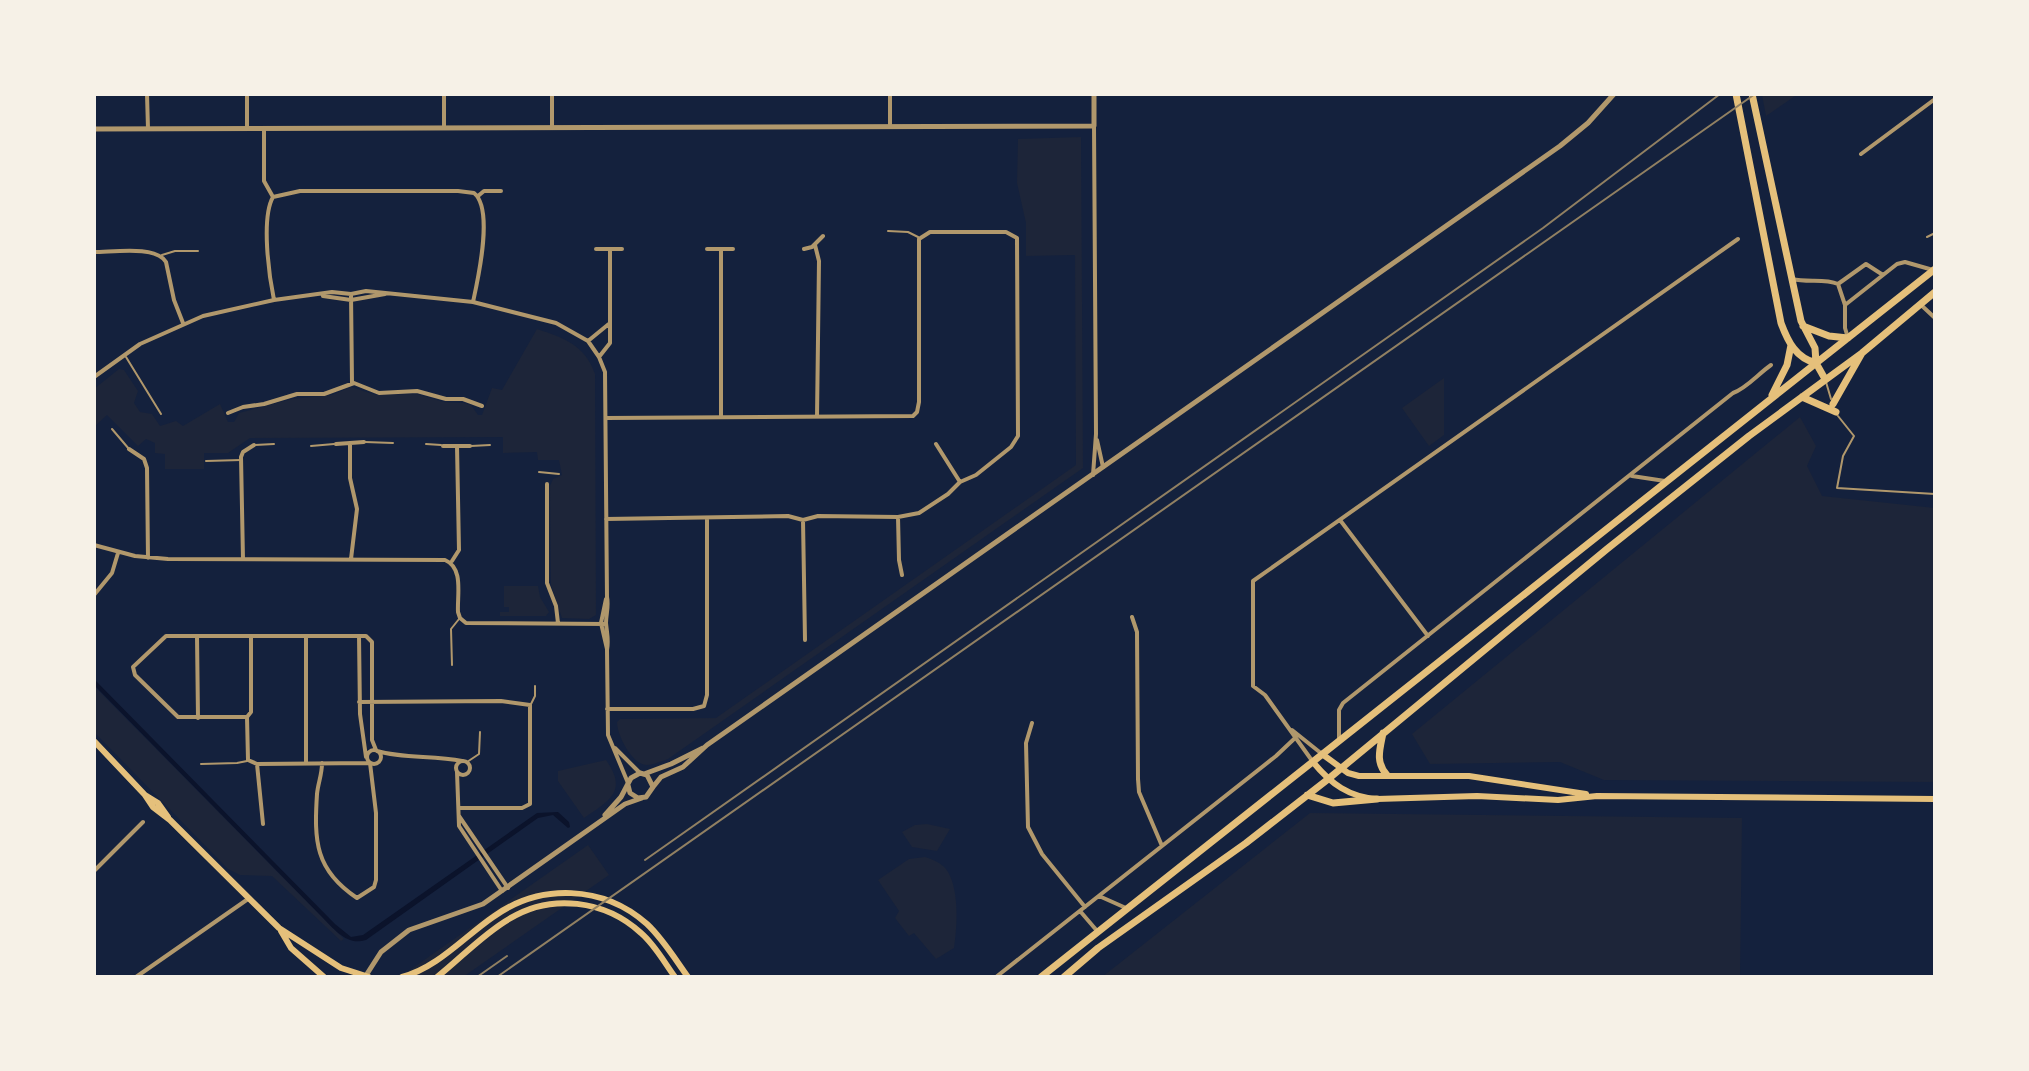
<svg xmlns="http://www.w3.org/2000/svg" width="2029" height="1071" viewBox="0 0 2029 1071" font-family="Figtree,sans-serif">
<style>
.green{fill:#1d2539}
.water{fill:#0b132b}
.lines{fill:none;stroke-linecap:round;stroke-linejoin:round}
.service{stroke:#b1986c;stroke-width:2}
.minor{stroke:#b1986c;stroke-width:4}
.tertiary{stroke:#b1986c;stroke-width:5}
.secondary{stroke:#e5c07b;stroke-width:6}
.trunk{stroke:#e5c07b;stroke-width:7}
.rail{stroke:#918062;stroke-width:2}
</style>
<rect width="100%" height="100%" fill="#14213d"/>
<!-- green -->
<path class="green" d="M1764 94H1798L1766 116 1762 95Z
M1081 137 1083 468 668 759C662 761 653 765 647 765 632 765 617 735 617 722L620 719 716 718 1076 465 1075 255 1026 256V223L1017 183 1018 139Z
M537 329C564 338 585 345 595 374L596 615 589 619 562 618 551 585 550 486 553 479 562 475 559 460H538L537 452 503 453V437L250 438 228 453H204V469H165V454L155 453V443L146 439 138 446 107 415 94 427V389L119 369 124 370 138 391 134 403 140 412 152 414 160 426 176 421 183 426 220 404 228 422H234L239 413 292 399 332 395 351 387 376 395 417 394 444 402 464 403 471 405 478 415H482L492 388 502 390Z
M1444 378V435L1429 446 1402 408Z
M1800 417 1816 446 1807 466 1822 496 1935 508V782L1604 780 1560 762 1430 764 1412 734Z
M504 586H538L540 597 549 612 546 616H500V612H509V607H504Z
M94 686 344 939 341 941 272 876 240 875 228 869 94 732Z
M606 760C628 791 610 800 584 818L558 781V771Z
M1310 813 1742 818 1740 977H1102Z
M927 824 950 829 937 851 912 847 902 832 915 825Z
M588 845 609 875 463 977H400Z
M925 857C935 860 946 865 950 876 959 895 957 928 954 948L936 959 914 933 909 936 895 918 899 911 878 880 909 859Z"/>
<!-- water -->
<path class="water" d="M94 679 335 924 351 937 363 935 537 813 558 812 569 822 570 827 568 828 553 815 538 818 366 940C347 946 335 930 323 918L94 685Z"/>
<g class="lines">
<!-- service -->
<path class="service" d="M888 231 908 232 918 237
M1927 237 1935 233
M162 255 175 251H198
M126 357 161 414
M1826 382 1831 399
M1838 416 1854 436 1843 456 1837 488 1935 494
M112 429 129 449
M365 442 393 443
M426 444 441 445
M255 445 274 444
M311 446 334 444
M471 446 490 445
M206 461 241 460
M539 472 559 474
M452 665 451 629 459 619
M531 704 535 696V686
M467 762 479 754 480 732
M201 764 237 763 247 761"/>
<!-- minor -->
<path class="minor" d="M147 94 148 129
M247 94V129
M444 94V128
M552 94V128
M890 94V127
M264 129V181L273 197
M1861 154 1935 99
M478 196 484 191H501
M815 245 819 261 817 417
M596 249H622
M707 249H733
M721 249V416
M804 249 812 247 823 236
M94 252C113 252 156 245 166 262L174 300 183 323
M1792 279C1808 283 1824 278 1838 284L1866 264 1883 275
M1838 284 1845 305
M351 294 352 383
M323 296 351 300 385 294
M274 300C269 276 261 218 273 197L300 191H458L474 193C494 209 478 279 473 302
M1920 304 1935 318
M1848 338 1845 328V305L1897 264 1905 262 1933 270
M588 341 610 323
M599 357 610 343V249
M94 377 140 344 203 316 274 300 332 292 351 294 366 291 473 302 556 323 588 341 599 357 605 372 607 597C609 607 606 614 606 623 607 634 609 640 607 650L608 735 628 783
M228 413 243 407 264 404 297 394H324L354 383 379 393 417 391 446 399H463L482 406
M606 418 913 416 917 412 919 402V239L930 232H1006L1017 238 1018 436 1011 447 976 475 960 482 948 494 919 513 898 517 818 516 803 520 788 516 606 519
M1097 440 1103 467
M336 444 364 442
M350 444V478L357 509 351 559
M936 444 960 482
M443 446H470
M129 449 144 459 147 468 148 558
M1093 475 1096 434 1094 126
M1632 476 1665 481
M547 484V583L556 606 558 623
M898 517 899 560 902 575
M803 520 805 640
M1340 520 1428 636
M94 545 135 556 168 559 445 560C464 568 457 595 458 612L460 618 466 623 606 624
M243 559 241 457 243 452 254 445
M452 561 459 550 457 446
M94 595 112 573 118 553
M606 599 601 623 607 649
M1132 617 1137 632 1138 779 1139 792 1162 846
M197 636 198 718
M251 636V712L247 717 248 760 257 764 369 763
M306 636V763
M359 636 360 714 366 757
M359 702 501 701 530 705V804L522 808H459
M607 709H693L704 706 707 695V518
M247 717H178L135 675 133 667 166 636H366L372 642V740L376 750
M1032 723 1026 743 1028 827 1042 854 1085 907
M1292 730 1322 754
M1339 741V710L1343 703 1733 393C1747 388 1758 374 1771 365
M615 748 640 773
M367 757a7 7 0 1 1 14 0a7 7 0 1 1-14 0Z
M377 751C404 759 434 755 462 761
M456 768a7 7 0 1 1 14 0a7 7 0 1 1-14 0Z
M1313 762 1265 695 1253 686V581L1738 239
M322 763C322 775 318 783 317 794 314 841 315 870 357 898L374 887 376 880V813L370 763
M257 764 263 824
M457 772 459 826 502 891
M459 816 508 888
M94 871 143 822
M1099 896 1126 908
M1080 911 1098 932
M136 977 248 899
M996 977 1276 756 1294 739"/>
<!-- tertiary -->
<path class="tertiary" d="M94 129 1094 126V94
M644 774 671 764 703 748
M653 787 661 777 683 767 707 745 1560 146 1588 123 1614 94
M605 815 621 797 631 778 640 773 647 775 653 787 646 797 638 798 630 793 628 785
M365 977 381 952 409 930 483 904 625 804 642 798"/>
<!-- secondary -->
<path class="secondary" d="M94 741 145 795 153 807 170 820 279 928 341 968 369 977
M1322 754 1348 773 1359 776H1469L1586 794
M1313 762C1331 784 1349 797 1377 799L1477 796 1558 800 1597 796 1935 799
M145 795 158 803 168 817
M281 931 291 948 324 977
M402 977C437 968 464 937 493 917 540 883 603 885 647 924 663 939 675 959 688 977
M437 977C461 958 483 934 509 919 551 893 605 900 641 933 655 945 664 962 675 977"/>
<!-- trunk -->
<path class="trunk" d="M1736 94 1781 323C1788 342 1796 358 1816 363
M1752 94 1801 321 1815 348 1816 363 1825 379
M1803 326 1829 336 1848 338
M1772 395 1787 365 1791 345
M1802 397 1836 412
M1833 404 1862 353
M1383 733C1380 749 1375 762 1387 775
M1307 795 1333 803 1377 799
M1041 977 1935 269
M1064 977 1098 948 1246 843 1327 780 1607 549 1749 436 1862 353 1935 292"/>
<!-- rail -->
<path class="rail" d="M645 860 1543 228 1720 94
M477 977 507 956
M497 977 1755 94"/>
</g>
<!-- border -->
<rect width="2029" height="1071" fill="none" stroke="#f6f1e7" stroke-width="192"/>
</svg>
